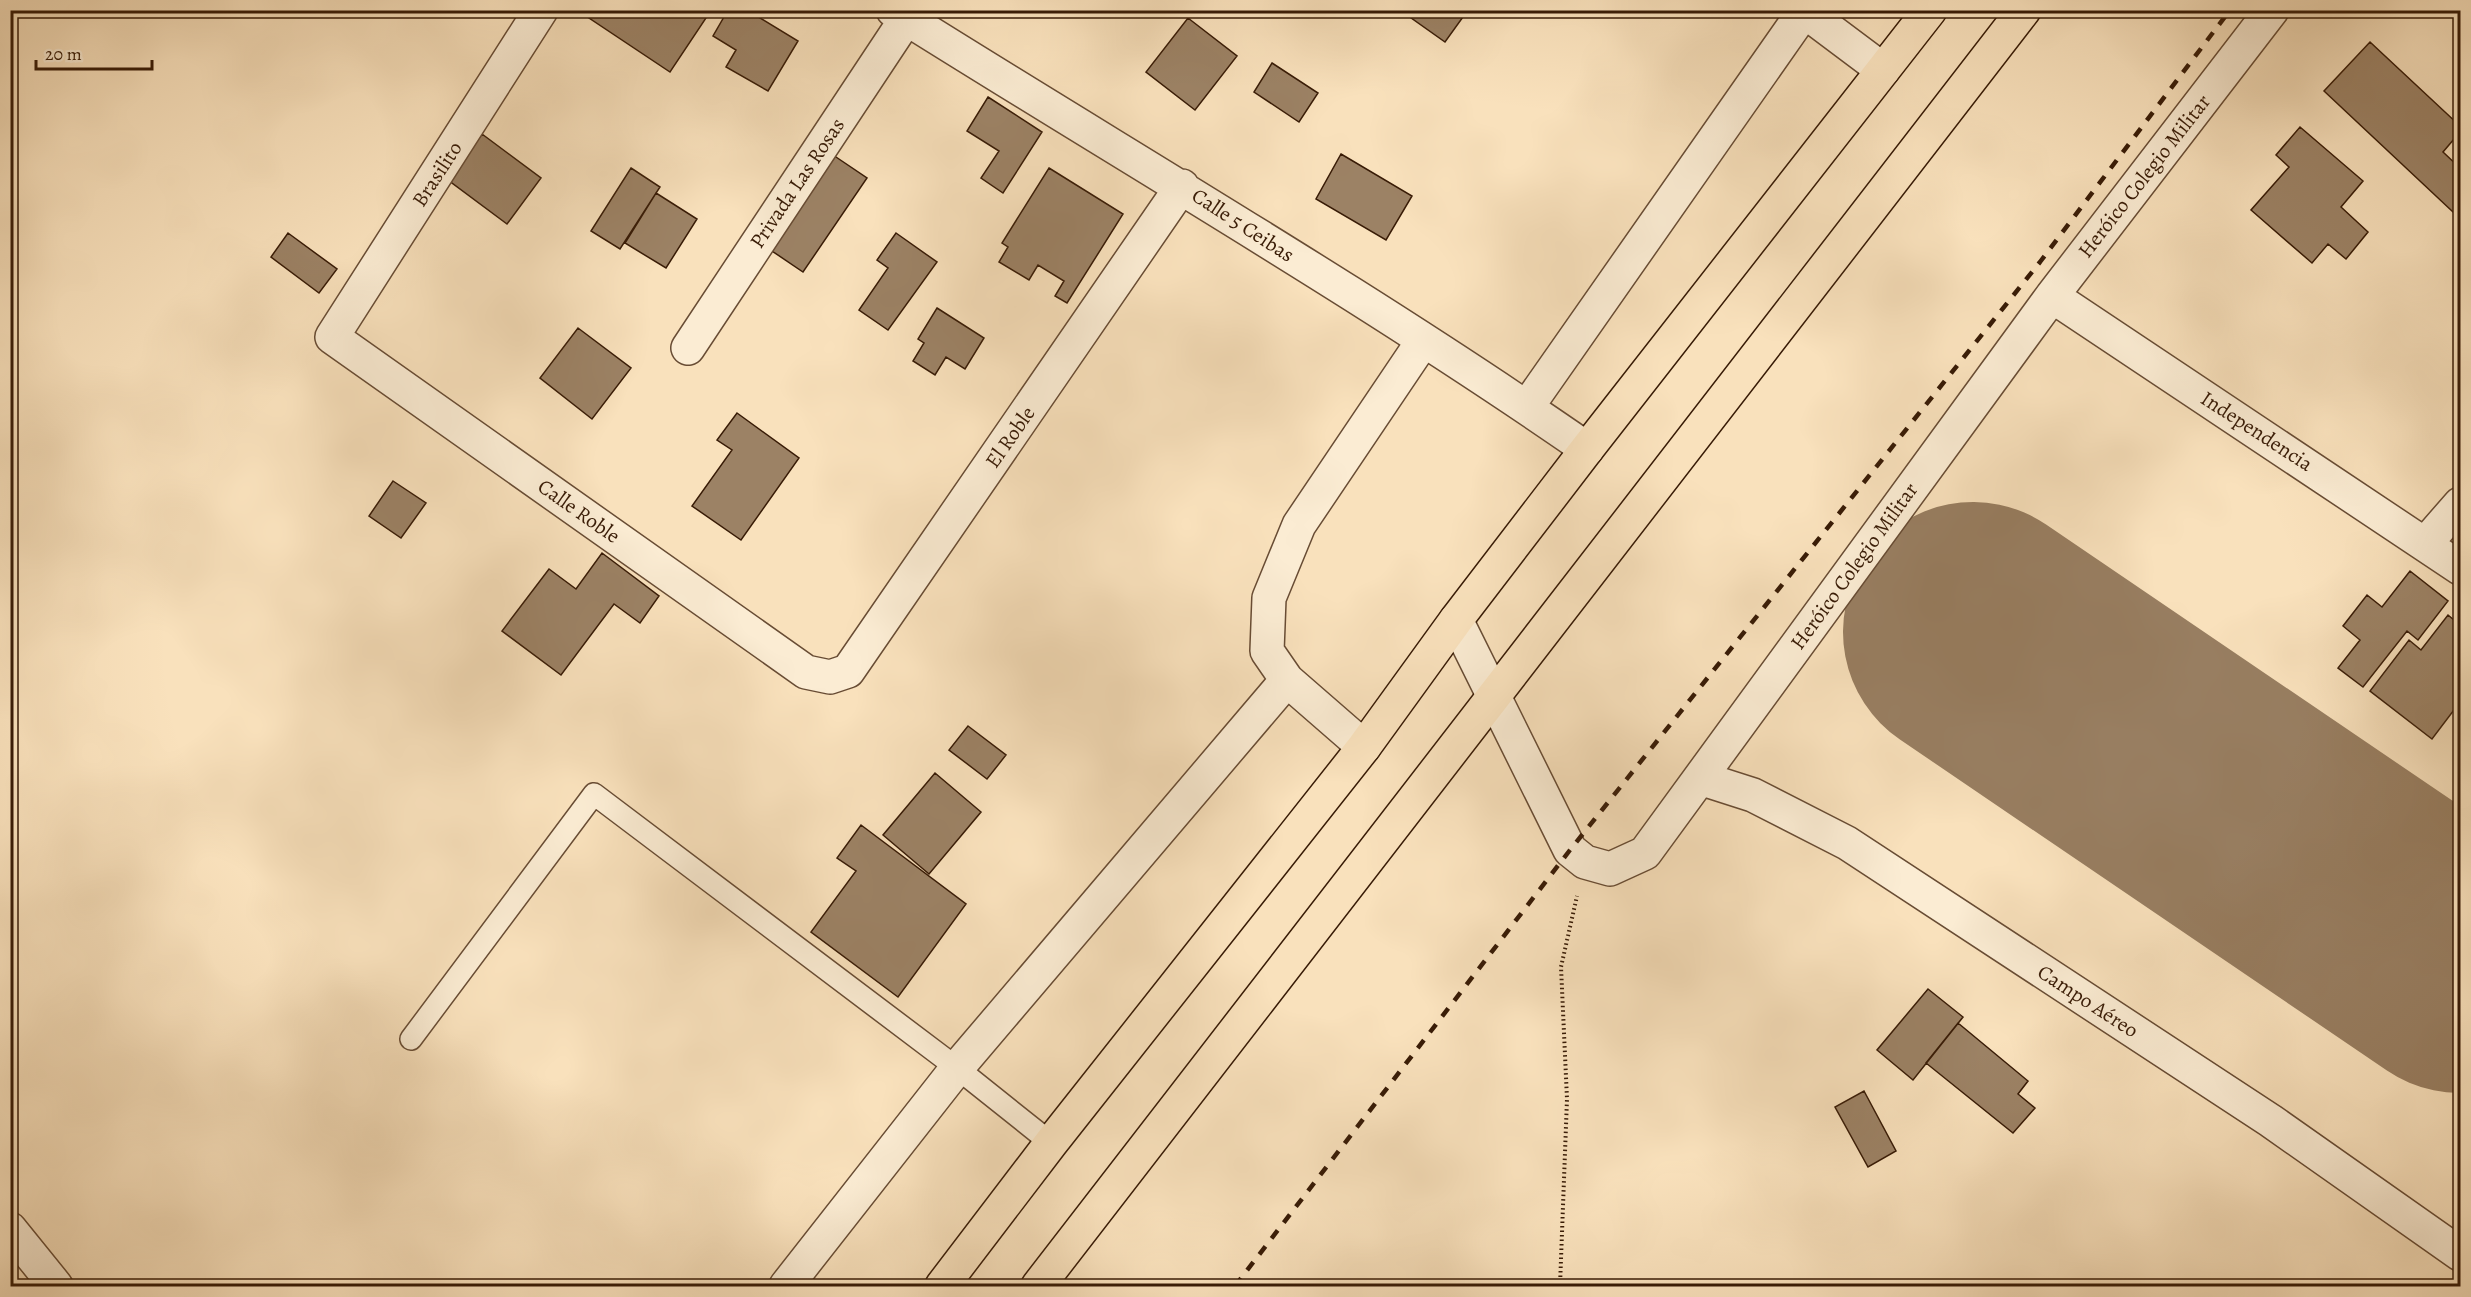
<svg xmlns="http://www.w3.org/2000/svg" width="2471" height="1297" viewBox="0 0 2471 1297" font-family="Alegreya,serif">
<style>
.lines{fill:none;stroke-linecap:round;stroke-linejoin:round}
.runway{stroke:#987e61;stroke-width:260}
.building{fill:#9c8265;stroke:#381b06;stroke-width:1.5}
.service-casing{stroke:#684c34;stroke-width:24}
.minor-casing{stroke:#684c34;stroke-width:36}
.primary-casing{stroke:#381b06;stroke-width:36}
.path{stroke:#381b06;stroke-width:4;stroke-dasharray:1.5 3;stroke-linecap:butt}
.service{stroke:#fbecd3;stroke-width:21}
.minor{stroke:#fbecd3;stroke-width:33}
.primary{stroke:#f9e1bc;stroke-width:33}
.rail{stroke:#381b06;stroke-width:4.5;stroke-dasharray:10 10;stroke-linecap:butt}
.labels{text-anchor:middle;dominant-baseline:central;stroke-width:5;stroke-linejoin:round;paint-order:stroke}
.street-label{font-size:21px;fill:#381b06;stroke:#fbecd3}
</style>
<rect width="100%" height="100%" fill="#f9e1bc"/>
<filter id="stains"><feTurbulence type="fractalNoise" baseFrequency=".00333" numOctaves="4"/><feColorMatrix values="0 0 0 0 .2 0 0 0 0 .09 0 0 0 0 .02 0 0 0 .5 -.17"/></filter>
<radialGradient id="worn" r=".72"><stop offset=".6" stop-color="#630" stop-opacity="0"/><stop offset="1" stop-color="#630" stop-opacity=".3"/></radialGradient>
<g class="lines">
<!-- runway -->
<path class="runway" d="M1973 632 2460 963"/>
</g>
<!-- building -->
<path class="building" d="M577 10H694L706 18 670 72Z
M728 10H747L798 41 768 91 726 67 736 50 713 36Z
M1410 10H1468L1445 42 1407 15Z
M1188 18 1237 56 1195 110 1146 72Z
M2370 42 2460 126V132L2443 152 2460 168V204L2453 212 2324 91Z
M1272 63 1318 93 1299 122 1254 92Z
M988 97 1042 132 1003 193 981 178 999 151 967 131Z
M2300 127 2363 181 2341 207 2368 232 2346 259 2328 244 2312 263 2251 210 2289 167 2276 155Z
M482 134 541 178 507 224 448 180Z
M1341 154 1412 196 1386 240 1316 199Z
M833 155 867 178 803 272 769 249Z
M631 168 660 187 620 249 591 231Z
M1049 168 1123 214 1067 303 1055 296 1064 281 1038 265 1029 280 999 262 1008 247 1002 243Z
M656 193 697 219 666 268 625 243Z
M288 233 337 269 319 293 271 257Z
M896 233 937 262 888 330 859 310 888 268 877 260Z
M937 308 984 338 965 369 946 357 935 375 913 361 924 343 918 339Z
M578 328 631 368 592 419 540 378Z
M737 413 799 458 741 540 692 506 732 450 717 440Z
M393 481 426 503 401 538 369 516Z
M602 553 659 596 640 623 614 604 561 675 502 631 549 569 576 589Z
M2410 571 2448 601 2418 640 2407 631 2363 687 2338 668 2360 640 2343 626 2367 595 2382 607Z
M2448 615 2460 625V702L2432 739 2370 691 2409 640 2421 650Z
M968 726 1006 755 987 779 949 750Z
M935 773 981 812 929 874 883 835Z
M861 825 966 904 898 997 811 932 856 871 837 858Z
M1928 989 1963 1017 1913 1080 1877 1050Z
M1958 1023 2028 1081 2018 1094 2035 1108 2013 1133 1926 1063Z
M1864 1091 1896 1151 1868 1167 1835 1107Z"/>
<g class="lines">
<!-- service casing -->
<g class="service-casing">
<path id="service" d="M411 1039 594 794 957 1068 1051 1143"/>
</g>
<!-- minor casing -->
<g class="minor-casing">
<path id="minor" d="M541 10 332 337 806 672 830 677 848 671 1182 186
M893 10C1125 156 1362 293 1587 449
M1803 10 1883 70
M2052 296 2460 568
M688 348 906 19
M1527 407 1805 10
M2426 543 2460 504
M1456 620 1570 850 1585 862 1610 869 1645 853 2052 296 2272 10
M1364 747 1287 680 1267 651 1269 598 1299 525 1423 341
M1700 778 1753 795 1847 843 2271 1121 2460 1254
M10 1229 56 1286
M786 1286 957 1068 1287 680"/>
</g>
<!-- primary casing -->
<g class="primary-casing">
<path id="primary" d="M942 1286 1051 1143 1364 747 1456 620 1587 449 1930 10
M1038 1286 2024 10"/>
</g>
<!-- path -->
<path class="path" d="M1560 1286 1567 1099 1561 967 1577 896"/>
<!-- service -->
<use href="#service" class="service"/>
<!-- minor -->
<use href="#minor" class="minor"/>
<!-- primary -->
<use href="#primary" class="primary"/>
<!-- rail -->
<path class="rail" d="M1235 1286 1570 850 2040 262 2230 10"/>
</g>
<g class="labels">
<!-- street labels -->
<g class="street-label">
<text transform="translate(437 174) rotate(-57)">Brasilito</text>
<text transform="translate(2144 176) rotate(-52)">Heróico Colegio Militar</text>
<text transform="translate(797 183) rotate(-56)">Privada Las Rosas</text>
<text transform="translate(1243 225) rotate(33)">Calle 5 Ceibas</text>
<text transform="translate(2257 431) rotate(33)">Independencia</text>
<text transform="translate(1010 437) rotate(-55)">El Roble</text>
<text transform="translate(579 511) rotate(35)">Calle Roble</text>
<text transform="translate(1854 566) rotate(-54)">Heróico Colegio Militar</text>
<text transform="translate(2088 1001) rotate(33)">Campo Aéreo</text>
</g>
</g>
<!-- margin -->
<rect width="2471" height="1297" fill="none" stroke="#f9e1bc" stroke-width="36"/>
<rect x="12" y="12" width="2447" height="1273" fill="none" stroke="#381b06" stroke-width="3"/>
<rect x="18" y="18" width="2435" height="1261" fill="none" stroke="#381b06" stroke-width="1.5"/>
<!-- scale -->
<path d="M36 60v9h116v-9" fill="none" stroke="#381b06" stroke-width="3"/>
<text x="45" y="60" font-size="18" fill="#381b06" stroke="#fbecd3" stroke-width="4.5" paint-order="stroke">20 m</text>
<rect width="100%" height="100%" filter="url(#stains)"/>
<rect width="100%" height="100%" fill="url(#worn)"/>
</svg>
